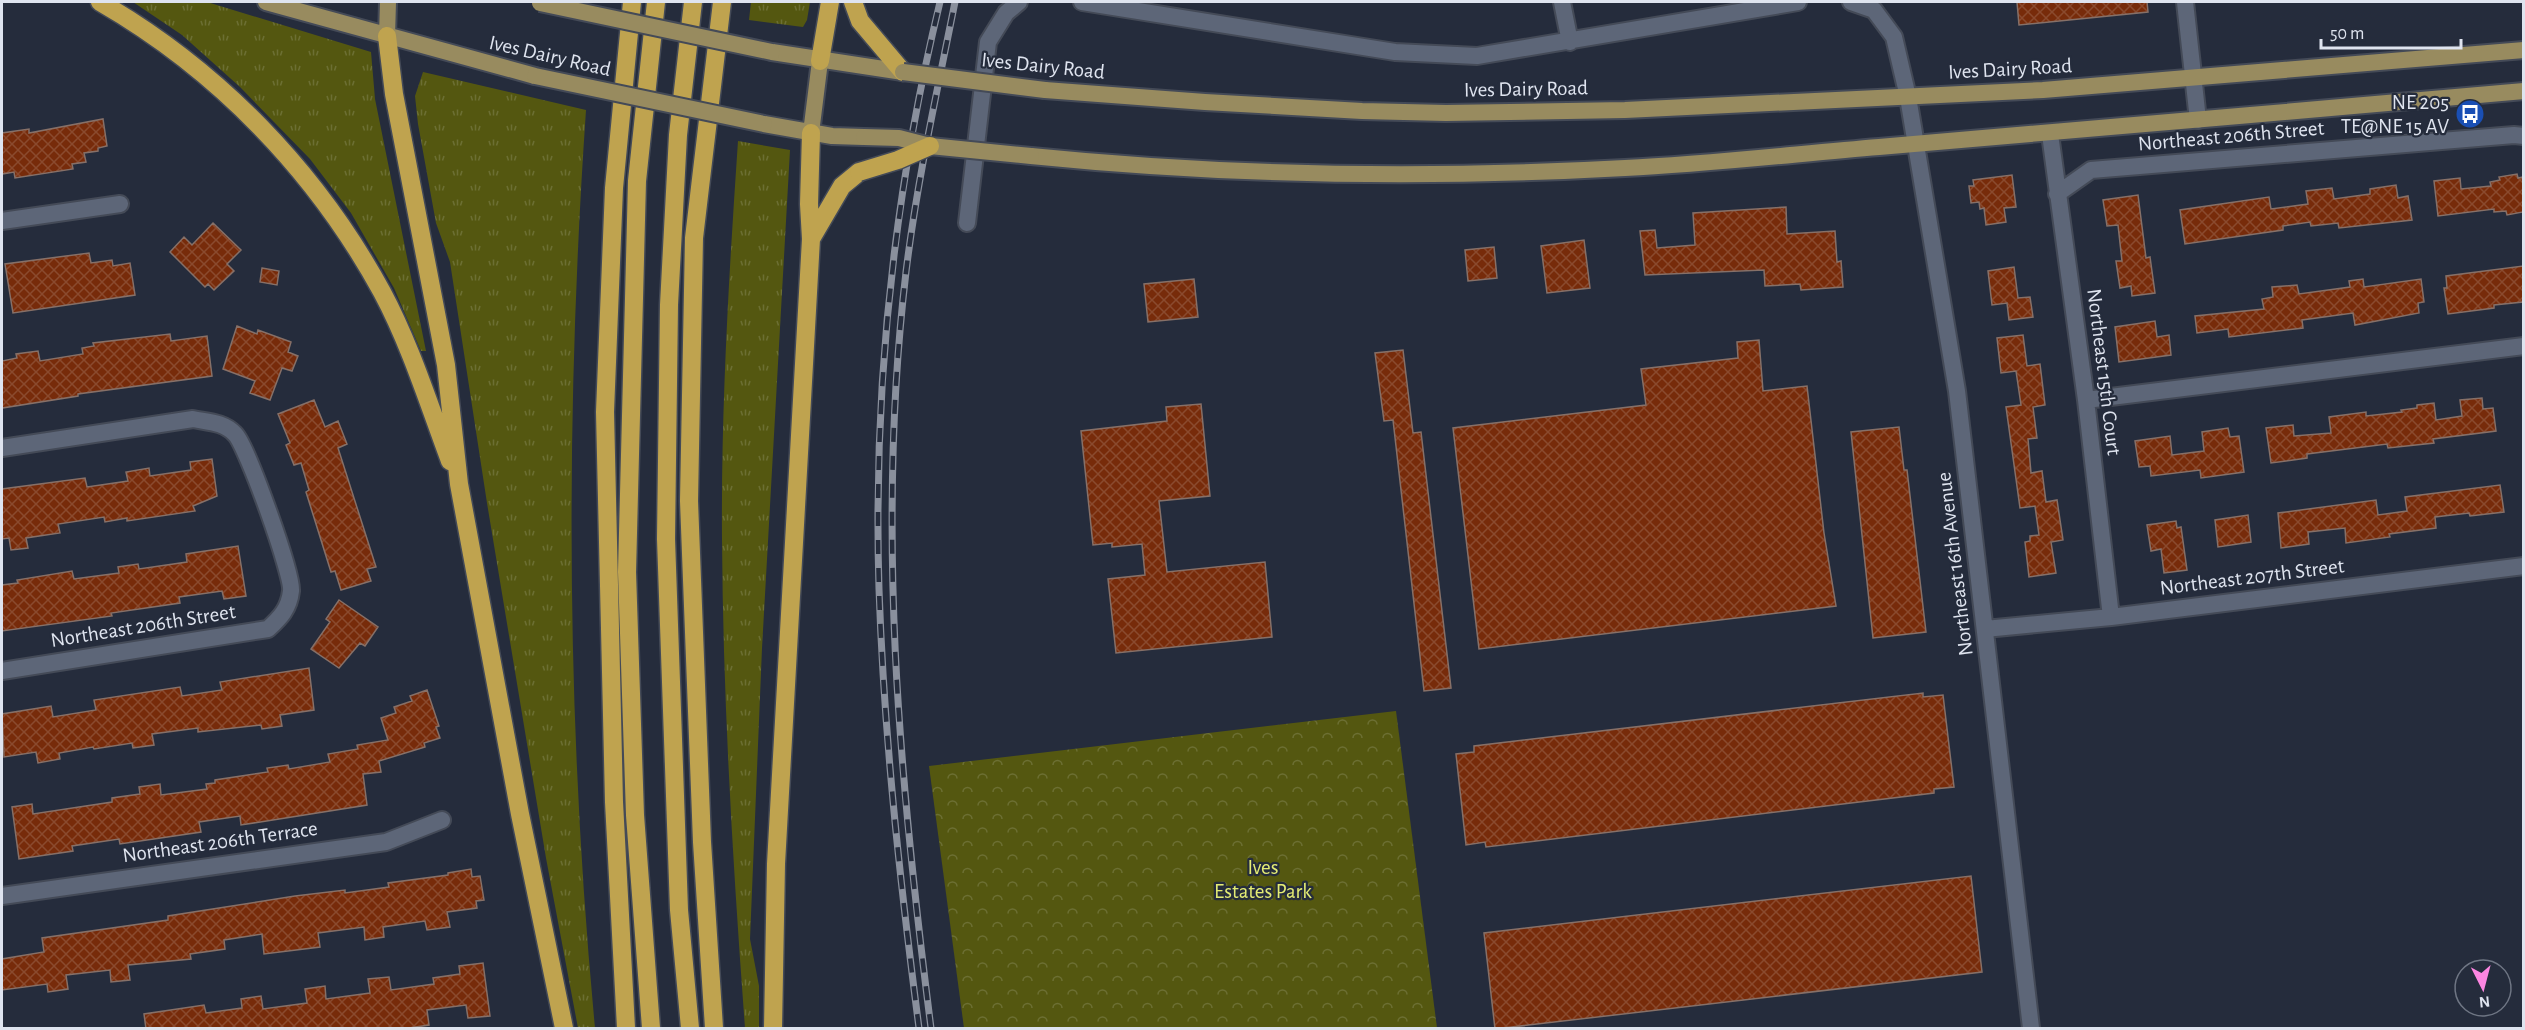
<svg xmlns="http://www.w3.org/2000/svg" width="2525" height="1030" viewBox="0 0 2525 1030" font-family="'Alegreya Sans',sans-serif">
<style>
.grass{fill:url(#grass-tufts)}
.park{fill:url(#park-crowns)}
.building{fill:url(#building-cross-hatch);stroke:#867068;stroke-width:1.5}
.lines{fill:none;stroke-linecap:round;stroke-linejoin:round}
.minor-casing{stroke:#444a57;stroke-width:20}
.primary-casing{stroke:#444a57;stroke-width:20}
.motorway-casing{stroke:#444a57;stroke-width:21}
.minor{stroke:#5d6678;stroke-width:16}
.primary{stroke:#988b5f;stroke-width:16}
.motorway{stroke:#bfa34f;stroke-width:18}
.rail-casing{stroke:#8a909d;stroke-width:7}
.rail{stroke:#252c3c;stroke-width:4.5;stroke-dasharray:14;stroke-linecap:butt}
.primary-bridge-casing{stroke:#444a57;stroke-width:20;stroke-linecap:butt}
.motorway-bridge-casing{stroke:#444a57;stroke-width:21;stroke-linecap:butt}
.primary-bridge{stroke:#988b5f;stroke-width:16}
.motorway-bridge{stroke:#bfa34f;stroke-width:18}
.labels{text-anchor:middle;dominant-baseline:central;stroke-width:4.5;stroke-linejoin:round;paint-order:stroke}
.street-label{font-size:21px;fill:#dfe4ef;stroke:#252c3c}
.poi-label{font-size:21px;fill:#dfe4ef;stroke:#252c3c;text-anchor:end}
.park-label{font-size:21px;fill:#e4ec74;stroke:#252c3c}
</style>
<defs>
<pattern id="grass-tufts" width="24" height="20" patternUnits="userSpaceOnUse" patternTransform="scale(1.5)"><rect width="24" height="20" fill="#545710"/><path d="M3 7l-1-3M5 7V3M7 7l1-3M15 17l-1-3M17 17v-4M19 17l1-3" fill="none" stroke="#6c6f33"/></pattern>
<pattern id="park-crowns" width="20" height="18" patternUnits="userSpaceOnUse" patternTransform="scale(1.5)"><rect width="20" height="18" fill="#545710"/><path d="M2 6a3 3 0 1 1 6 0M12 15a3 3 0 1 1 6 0" fill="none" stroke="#6c6f33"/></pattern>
<pattern id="building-cross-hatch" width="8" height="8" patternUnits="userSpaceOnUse" patternTransform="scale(1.5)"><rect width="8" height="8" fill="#772b0a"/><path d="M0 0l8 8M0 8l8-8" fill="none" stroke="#8a4a2e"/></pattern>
</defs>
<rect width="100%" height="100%" fill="#252c3c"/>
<!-- grass -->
<path class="grass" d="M133 2H207L371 52 375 99 426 351H421L394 288 351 213 310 159 240 87 182 35Z
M751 2H810L807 20 803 27 749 20Z
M423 72 586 110C565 416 566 723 595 1028H578L546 858 487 503 450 262 436 223 418 124 415 96Z
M738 141 790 150 762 648 750 939 759 986V1028H745C733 866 723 702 722 539 721 406 729 273 738 141Z"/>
<!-- park -->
<path class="park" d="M1396 711 1437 1028H964L929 766Z"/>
<!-- building -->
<path class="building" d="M2017 2H2147L2148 12 2019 25Z
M103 119 107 146 98 148V151L84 153 86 162 72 164 73 169 15 178 14 172 2 174V133L29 129V133Z
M2517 174 2518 178 2523 177V212L2507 215 2506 211 2494 212V209L2438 216 2434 181 2460 178 2461 189 2491 186 2490 182 2500 180 2499 177Z
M2012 175 2016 207 2004 208 2006 222 1986 225 1984 208 1980 209 1979 202 1971 203 1969 186H1974L1973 180Z
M2396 185 2398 198 2408 196 2412 220 2339 228 2338 223 2311 226 2310 222 2283 226V230L2185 244 2180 210 2269 197 2271 209 2308 204 2306 191 2332 188 2334 199 2370 194V189Z
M2138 195 2146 258 2150 257 2155 293 2132 296 2131 286 2120 288 2116 261H2122L2118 225 2107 226 2103 200Z
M1786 207 1787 234 1835 231 1837 262 1841 261 1843 287 1801 290 1800 284 1765 286 1764 270 1645 275 1640 231 1655 230 1657 248 1695 245 1693 213Z
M213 223 241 250 227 264 234 271 214 290 208 284 205 287 170 252 184 237 192 245Z
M1584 240 1590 288 1547 293 1541 246Z
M1494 247 1497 278 1468 281 1465 250Z
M89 253 91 263 112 260 113 266 130 263 135 295 13 313 5 264Z
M2523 266V302L2494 305V308L2448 314 2444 288H2447L2446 276Z
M2014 267 2018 298 2030 297 2033 317 2009 320 2007 303 1992 305 1988 271Z
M262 268 279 271 277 285 260 282Z
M1194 279 1198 317 1148 322 1144 284Z
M2363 279 2364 287 2421 279 2424 302 2418 303 2419 313 2355 325 2353 313 2302 320 2303 328 2229 337 2228 329 2197 333 2195 316 2264 309 2262 299 2273 297 2272 287 2297 285 2299 294 2350 287 2349 281Z
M2155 321 2157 337 2169 335 2171 355 2119 362 2115 327Z
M237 326 257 334 258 330 291 342 288 352 298 356 292 371 282 368 270 400 250 393 255 381 223 369Z
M170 334 171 341 207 336 212 376 78 394V396L2 408V361L17 358 16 354 38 351 40 361 83 354 82 348 94 346 93 343Z
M2023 335 2027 366 2040 364 2045 405 2033 407 2037 438 2028 439 2031 473 2042 471 2046 502 2057 500 2063 540 2051 542 2056 573 2029 577 2025 542 2030 541V536L2039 535 2035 506 2020 508 2006 407 2021 405 2016 371 2001 373 1997 338Z
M1759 340 1763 391 1807 386 1824 533 1836 606 1479 649 1453 428 1646 405 1641 369 1738 358 1737 342Z
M1403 350 1413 433 1421 432 1451 688 1424 691 1393 420 1384 421 1375 353Z
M2482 398 2483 409 2493 408 2496 431 2433 439 2434 443 2388 448 2387 444 2307 454V458L2271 463 2266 428 2293 425 2294 436 2331 433 2329 417 2366 412V416L2402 412 2401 410 2417 408V405L2434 403 2436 420 2462 416 2460 400Z
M314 400 325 427 338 421 347 444 338 448 376 567 367 569 371 581 341 590 335 571 331 572 306 492 309 490 301 463 294 465 286 445 290 443 278 414Z
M1201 404 1210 496 1159 501 1167 572 1265 562 1272 637 1116 653 1108 579 1145 575 1142 544 1112 547V543L1093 545 1081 431 1167 421 1166 407Z
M1899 427 1904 470H1907L1926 632 1873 638 1851 432Z
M2228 428 2230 437 2239 436 2244 472 2201 478 2200 470 2151 476 2150 466 2139 467 2135 441 2170 436 2172 455 2204 451 2202 432Z
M212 459 217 496 193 506 195 511 127 521V518L105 522 104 517 58 524 60 533 26 538 28 548 11 550 9 538 2 539V489L85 478 87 487 128 481 126 472 149 468 150 476 191 470 190 462Z
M2500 485 2504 512 2470 516 2469 513 2435 517 2436 528 2389 534 2390 537 2346 543 2345 528 2308 532 2309 544 2281 548 2278 513 2376 500 2378 515 2407 511 2405 497Z
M2248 515 2251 542 2218 547 2215 520Z
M2176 521 2177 528 2181 527 2187 570 2164 573 2161 549 2151 551 2147 525Z
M238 546 246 596 224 599 222 591 179 597 180 603 111 613 112 616 2 631V585L18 583 17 580 72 571 74 579 119 573 118 567 138 564 139 569 187 562 186 554Z
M339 600 378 627 365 646 360 643 339 668 311 649 330 622 326 619Z
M309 668 314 710 280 715 282 726 262 729 261 725 198 732V728L152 734 154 745 133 748 132 743 94 749 93 747 59 753 60 759 38 763 36 752 4 757 2 714 51 706 53 717 96 710 94 700 180 687 182 696 222 690 220 682Z
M427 690 439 726 436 727 440 738 424 743 425 747 379 761 381 772 363 774 367 805 241 825 240 816 199 822 201 832 120 844 119 839 72 846 73 851 19 859 12 807 32 804 33 814 112 802V798L140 794 139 787 160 784 161 795 207 789 206 784 215 783V780L268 772 267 768 288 765 289 769 330 762 328 754 358 749 357 745 388 740 381 718 396 713 394 707 412 701 410 696Z
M1923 693V697L1943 695 1954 787 1934 789V793L1486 847 1485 842 1466 845 1456 754 1474 752V746Z
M471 869 472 877 480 876 484 900 476 901 477 908 447 912 450 927 427 930 425 921 383 927 384 937 365 940 364 927 318 933 320 947 264 954 262 934 224 940 225 949 190 954 191 959 128 965 130 980 111 982 110 970 66 975 68 989 48 992 47 984 2 990V959L44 952 42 938 168 920V916L295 896 345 890V893L389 887 388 883 448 875V873Z
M1971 876 1982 972 1495 1029 1484 933Z
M483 963 490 1016 468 1018 466 1005 427 1010 429 1025 402 1029H146L144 1014 204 1005 206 1013 242 1008 241 999 261 996 263 1009 307 1003 305 989 325 986 326 999 370 993 368 979 389 977 391 990 434 984 433 978 460 974 459 966Z"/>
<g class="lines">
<!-- minor casing -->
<g class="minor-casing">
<path id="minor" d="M1082 2 1395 52 1477 56 1798 2
M1562 2 1570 42
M1851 2 1874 10 1894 37 1908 97 1957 391 2031 1028
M2185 2 2198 120
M2050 134 2086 400 2111 617
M2057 194 2091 170 2514 135 2524 136
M2 221 120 204
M967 223 988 42 1006 13 1019 2
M2086 400 2524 346
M2 448 193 419C208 422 224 422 235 434 247 446 293 575 291 591 289 609 280 618 268 629L2 671
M1985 629 2111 617 2524 566
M2 896 386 842 442 820"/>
</g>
<!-- primary casing -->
<g class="primary-casing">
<path id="primary" d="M266 2 535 76
M387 36 388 2
M772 52 903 72
M1045 90 1205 102 1362 111 1446 113 1625 110 2043 90 2524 50
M764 124 832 136 864 137
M811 133 820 61
M1031 156C1229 176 1426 179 1625 168 1710 164 1795 154 1879 147 2094 130 2309 109 2524 91"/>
</g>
<!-- motorway casing -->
<g class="motorway-casing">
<path id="motorway" d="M100 2C218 70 316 171 382 292 410 344 429 405 450 461
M853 2 860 21 903 72
M387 36 394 94 446 365 459 484 520 814 564 1028
M820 61 830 2
M811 239 842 186 859 172
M626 1028 614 802 605 412 614 188 632 2
M651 1028 635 815 627 572 637 181 656 2
M690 1028 679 910 666 539 669 305 678 135 693 2
M714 1028 702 842 689 501 694 238 722 2
M773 1028 776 864 811 239 809 204 811 133"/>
</g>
<!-- minor -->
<use href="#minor" class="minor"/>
<!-- primary -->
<use href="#primary" class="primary"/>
<!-- motorway -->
<use href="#motorway" class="motorway"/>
<!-- rail casing -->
<g class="rail-casing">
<path id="rail" d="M919 1028C900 882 884 736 879 589 873 392 894 192 940 2
M931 1028C899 778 876 525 906 272 917 181 937 92 955 2"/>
</g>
<!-- rail -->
<use href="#rail" class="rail"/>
<!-- primary-bridge casing -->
<g class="primary-bridge-casing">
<path id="primary-bridge" d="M540 3 772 52
M903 72 1045 90
M535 76 764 124
M864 137 899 138 930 146 1031 156"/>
</g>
<!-- motorway-bridge casing -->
<g class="motorway-bridge-casing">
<path id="motorway-bridge" d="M859 172 898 160 930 146"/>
</g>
<!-- primary-bridge -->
<use href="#primary-bridge" class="primary-bridge"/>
<!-- motorway-bridge -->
<use href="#motorway-bridge" class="motorway-bridge"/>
</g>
<!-- icons -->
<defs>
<g id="bus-disc" transform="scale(1.5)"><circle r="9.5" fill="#1a4fb4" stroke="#252c3c"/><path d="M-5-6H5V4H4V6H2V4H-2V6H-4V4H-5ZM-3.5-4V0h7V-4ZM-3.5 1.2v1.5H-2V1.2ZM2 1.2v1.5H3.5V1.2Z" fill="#fff"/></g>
</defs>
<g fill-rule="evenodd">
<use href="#bus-disc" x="2470" y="114"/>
</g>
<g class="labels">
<!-- street labels -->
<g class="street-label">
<text transform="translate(550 56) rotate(13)">Ives Dairy Road</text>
<text transform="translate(1043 66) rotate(6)">Ives Dairy Road</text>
<text transform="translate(2010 69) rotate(-3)">Ives Dairy Road</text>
<text transform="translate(1526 89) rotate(-1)">Ives Dairy Road</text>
<text transform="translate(2231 136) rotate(-5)">Northeast 206th Street</text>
<text transform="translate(2104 372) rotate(83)">Northeast 15th Court</text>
<text transform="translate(1955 564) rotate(-97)">Northeast 16th Avenue</text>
<text transform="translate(2252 577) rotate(-7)">Northeast 207th Street</text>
<text transform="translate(143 626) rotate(-9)">Northeast 206th Street</text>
<text transform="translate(220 842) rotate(-8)">Northeast 206th Terrace</text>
</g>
<!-- poi labels -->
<g class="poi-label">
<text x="2449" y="102">NE 205<tspan x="2449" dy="24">TE@NE 15 AV</tspan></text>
</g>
<!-- park labels -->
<g class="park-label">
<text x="1263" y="867">Ives<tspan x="1263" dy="24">Estates Park</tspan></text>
</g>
</g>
<!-- border -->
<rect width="2525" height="1030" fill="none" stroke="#dfe4ef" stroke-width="6"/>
<!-- north arrow -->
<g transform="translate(2483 988) rotate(174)"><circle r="28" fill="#252c3c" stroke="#6f7684" stroke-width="1.5"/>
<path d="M0-4.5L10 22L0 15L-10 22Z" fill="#fd86e1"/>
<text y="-9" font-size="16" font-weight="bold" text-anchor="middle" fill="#dfe4ef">N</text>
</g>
<!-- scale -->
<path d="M2321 39v9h140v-9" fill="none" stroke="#dfe4ef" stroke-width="3"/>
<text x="2330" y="39" font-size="18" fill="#dfe4ef" stroke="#252c3c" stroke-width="4.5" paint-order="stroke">50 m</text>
</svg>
